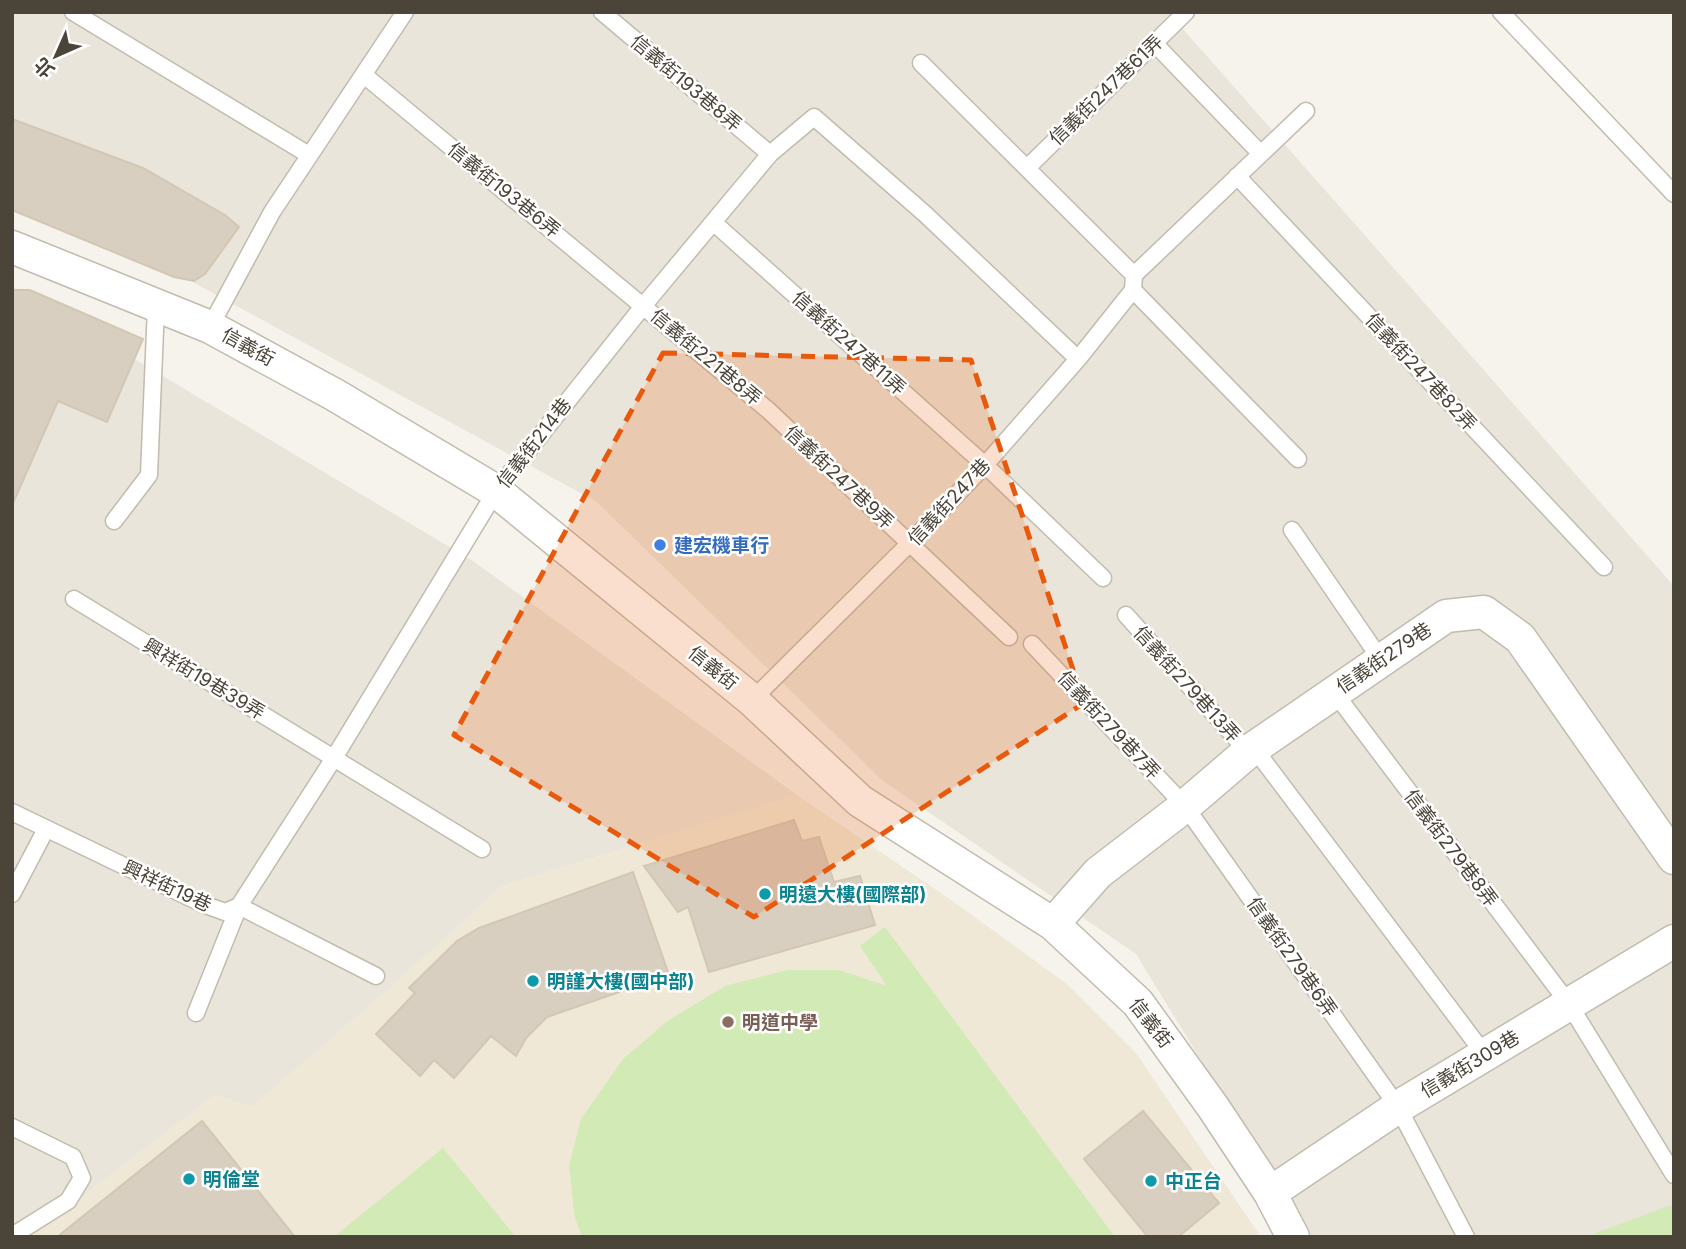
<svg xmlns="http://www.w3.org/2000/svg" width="1686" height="1249" viewBox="0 0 1686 1249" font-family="Inter,'Noto Sans TC',sans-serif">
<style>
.residential{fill:#eae5da}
.education{fill:#efe8d6}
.green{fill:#d2eab5}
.building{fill:#d8cfc1;stroke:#d3c7b4;stroke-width:2}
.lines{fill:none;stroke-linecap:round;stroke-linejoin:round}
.lane-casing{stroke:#c2bbae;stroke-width:19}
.street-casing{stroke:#c2bbae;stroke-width:35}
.lane{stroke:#fff;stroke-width:16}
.street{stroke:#fff;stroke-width:32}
.marked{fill:#e8590c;fill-opacity:0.2;stroke:#e8590c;stroke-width:5;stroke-dasharray:14 9;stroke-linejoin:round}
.shop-dot{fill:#3f7fe0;stroke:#fff;stroke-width:2.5}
.culture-dot{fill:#0f9aa8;stroke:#fff;stroke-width:2.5}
.education-dot{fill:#8d6e63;stroke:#fff;stroke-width:2.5}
.labels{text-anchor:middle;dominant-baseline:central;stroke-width:5;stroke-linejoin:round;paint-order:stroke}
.street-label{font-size:19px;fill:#4b4439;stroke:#fff}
.shop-label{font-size:19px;font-weight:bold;fill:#366cbe;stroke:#fff;text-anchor:start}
.culture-label{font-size:19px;font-weight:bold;fill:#0d838f;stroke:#fff;text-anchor:start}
.education-label{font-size:19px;font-weight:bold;fill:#785e54;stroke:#fff;text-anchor:start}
</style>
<rect width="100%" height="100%" fill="#f6f3ec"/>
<!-- residential -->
<path class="residential" d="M12 12H1168L1674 586V1237H1309L1136 954 883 781 597 502 132 249 12 209Z
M12 286 473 561 797 795 502 886 388 990 252 1107 215 1095 30 1237H12Z"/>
<!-- education -->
<path class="education" d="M797 795 954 902 1067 984 1136 1053 1261 1237H30L215 1095 252 1107 388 990 502 886Z"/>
<!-- green -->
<path class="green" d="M885 927 1115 1237H582L575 1218 569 1166 581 1119 623 1059 666 1022 725 986 788 970H839L887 986 860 946Z
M443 1148 516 1237H334Z
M1674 1204V1237H1596L1595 1233Z"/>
<!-- building -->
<path class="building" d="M12 119 143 168 225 215 239 227 205 274 194 281 174 277 12 210Z
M16 290H30L143 339 107 422 58 401 14 501 12 500V291Z
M794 820 802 841 819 837 834 882 860 876 875 925 709 972 688 907 678 912 644 866Z
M633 872 669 975 547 1017 526 1038 516 1056 491 1036 454 1078 434 1060 420 1076 376 1034 415 993 409 988 457 941 479 928Z
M1143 1111 1219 1203 1178 1237H1148L1084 1159Z
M202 1121 295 1237H57Z"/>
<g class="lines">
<!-- lane casing -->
<g class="lane-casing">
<path id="lane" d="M73 12 309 155
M602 12 770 154
M1501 12 1674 194
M1154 43 1261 154
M921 63 1134 275
M364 75 768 410 1009 637
M1027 168 1186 12
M1237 176 1604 567
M713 222 985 465 1103 578
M1133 290 1298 459
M210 327 272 212 405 12
M114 521 149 475 156 306
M1292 530 1381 660
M74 599 482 849
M1126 615 1248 752
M1032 644 1185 806 1398 1107 1466 1237
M1334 692 1569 1004 1674 1175
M752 700 910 543 985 465 1078 359 1133 290 1134 275 1306 111
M1254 748 1485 1055
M12 812 203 904 225 912 239 906 334 758 496 491 644 305 770 154 814 117 925 214 1078 359
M12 894 46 829
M196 1013 239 906 376 976
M12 1127 73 1157 82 1178 68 1201 12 1236"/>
</g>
<!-- street casing -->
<g class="street-casing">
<path id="street" d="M12 247 210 327 335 395 496 491 752 700 860 801 1053 924 1138 1003 1213 1107 1270 1193 1293 1237
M1053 924 1098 873 1185 806 1248 752 1446 616 1484 612 1520 638 1674 858
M1270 1193 1398 1107 1674 941"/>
</g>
<!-- lane -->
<use href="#lane" class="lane"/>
<!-- street -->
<use href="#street" class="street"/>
</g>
<!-- marked area -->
<path class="marked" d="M663 353 971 360 1084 703 754 917 454 735Z"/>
<!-- markers -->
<circle class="shop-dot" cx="660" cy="545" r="7"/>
<g class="culture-dot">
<circle cx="765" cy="894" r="7"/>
<circle cx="533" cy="981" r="7"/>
<circle cx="189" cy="1179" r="7"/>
<circle cx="1151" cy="1181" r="7"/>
</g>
<circle class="education-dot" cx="728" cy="1022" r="7"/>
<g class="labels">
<!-- street labels -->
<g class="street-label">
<text transform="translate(686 83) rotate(40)">信義街193巷8弄</text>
<text transform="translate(1106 90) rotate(-44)">信義街247巷61弄</text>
<text transform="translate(504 190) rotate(39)">信義街193巷6弄</text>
<text transform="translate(849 343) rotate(42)">信義街247巷11弄</text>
<text transform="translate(248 347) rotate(29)">信義街</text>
<text transform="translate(706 357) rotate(40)">信義街221巷8弄</text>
<text transform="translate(1421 372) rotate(47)">信義街247巷82弄</text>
<text transform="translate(534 443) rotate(-52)">信義街214巷</text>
<text transform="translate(839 477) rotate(43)">信義街247巷9弄</text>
<text transform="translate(949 502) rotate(-47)">信義街247巷</text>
<text transform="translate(1384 658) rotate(-34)">信義街279巷</text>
<text transform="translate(713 668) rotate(39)">信義街</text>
<text transform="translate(204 679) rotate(31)">興祥街19巷39弄</text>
<text transform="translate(1187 684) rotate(48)">信義街279巷13弄</text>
<text transform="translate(1109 725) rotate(47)">信義街279巷7弄</text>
<text transform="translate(1451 848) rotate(53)">信義街279巷8弄</text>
<text transform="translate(167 886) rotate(25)">興祥街19巷</text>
<text transform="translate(1292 957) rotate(55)">信義街279巷6弄</text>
<text transform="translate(1151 1023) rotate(52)">信義街</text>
<text transform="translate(1470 1064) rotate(-31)">信義街309巷</text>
</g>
<!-- shop labels -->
<g class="shop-label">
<text x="674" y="545">建宏機車行</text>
</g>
<!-- culture labels -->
<g class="culture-label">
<text x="779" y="894">明遠大樓(國際部)</text>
<text x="547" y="981">明謹大樓(國中部)</text>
<text x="203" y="1179">明倫堂</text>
<text x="1165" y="1181">中正台</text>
</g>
<!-- education labels -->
<g class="education-label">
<text x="742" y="1022">明道中學</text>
</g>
</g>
<!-- border -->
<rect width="1686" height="1249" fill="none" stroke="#4b4439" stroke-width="28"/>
<!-- north arrow -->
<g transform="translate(56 56) rotate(225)" stroke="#ffffff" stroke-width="5" paint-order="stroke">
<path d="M0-5L12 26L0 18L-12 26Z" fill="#4b4439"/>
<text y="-10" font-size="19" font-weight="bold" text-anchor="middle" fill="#4b4439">北</text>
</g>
</svg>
